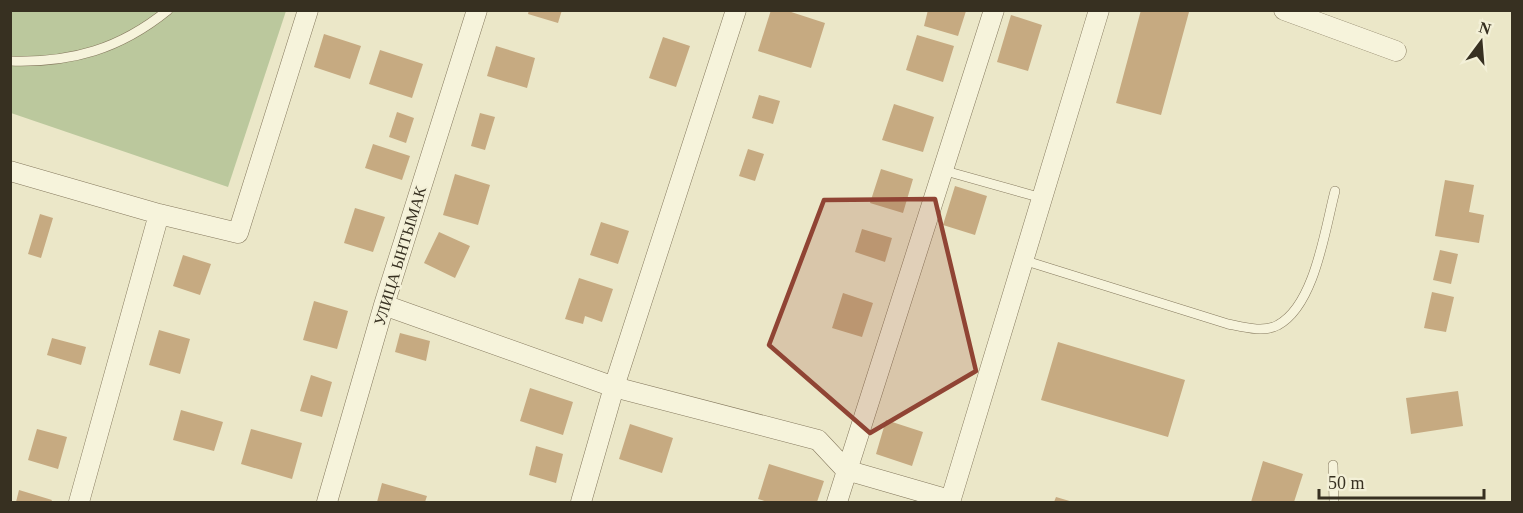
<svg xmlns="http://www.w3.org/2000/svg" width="1523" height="513" viewBox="0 0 1523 513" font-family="Georgia,serif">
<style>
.green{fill:#bbc89d}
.building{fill:#c6aa81}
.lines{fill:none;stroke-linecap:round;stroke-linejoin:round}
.lane-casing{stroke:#867a5f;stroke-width:10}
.street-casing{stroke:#867a5f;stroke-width:21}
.lane{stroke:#f6f3db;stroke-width:9}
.street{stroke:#f6f3db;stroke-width:20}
.marked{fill:#904434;fill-opacity:0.2;stroke:#904434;stroke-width:4.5;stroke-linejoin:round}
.labels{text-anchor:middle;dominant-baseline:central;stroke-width:4.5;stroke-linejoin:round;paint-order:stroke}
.street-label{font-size:16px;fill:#373021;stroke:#f3f0d7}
</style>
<rect width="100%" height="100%" fill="#ebe7c8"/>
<!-- green -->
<path class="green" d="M11 11H286L228 187 11 113Z"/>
<!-- building -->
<path class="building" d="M529 10H562L558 23 528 14Z
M771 10H785L825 23 811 68 758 51Z
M928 10 966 11 958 36 924 26Z
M1141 10 1189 12 1161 115 1116 103Z
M1011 15 1042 25 1028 71 997 62Z
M324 34 361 46 350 79 314 67Z
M917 35 954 46 943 82 906 70Z
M663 37 690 46 676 87 649 78Z
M496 46 535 58 527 88 487 76Z
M380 50 423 64 412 98 369 84Z
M759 95 780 101 773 124 752 118Z
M894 104 934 117 923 152 882 140Z
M397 112 414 118 406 143 389 137Z
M480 113 495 117 485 150 471 146Z
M373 144 410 156 402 180 365 168Z
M748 149 764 154 755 181 739 176Z
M881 169 913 179 903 213 870 203Z
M455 174 490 185 478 225 443 215Z
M1445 180 1474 185 1469 212 1484 215 1479 243 1435 236Z
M955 186 987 196 975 235 943 225Z
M355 208 385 217 373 252 344 243Z
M40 214 53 218 41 258 28 254Z
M601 222 629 231 618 264 590 255Z
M862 229 892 238 885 262 855 252Z
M439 232 470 246 455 278 424 263Z
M1440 250 1458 254 1451 284 1433 280Z
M183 255 211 264 200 295 173 286Z
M579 278 613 289 602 322 585 316 583 324 565 319Z
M1432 292 1454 297 1446 332 1424 328Z
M843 293 873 303 862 337 832 328Z
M314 301 348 311 337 349 303 340Z
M159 330 190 339 180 374 149 365Z
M400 333 430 341 426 361 395 352Z
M52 338 86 347 81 365 47 355Z
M1058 342 1185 380 1168 437 1041 400Z
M311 375 332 382 322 417 300 411Z
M530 388 573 402 563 435 520 421Z
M1458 391 1463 426 1411 434 1406 398Z
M181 410 223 422 214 451 173 440Z
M886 420 923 432 912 466 876 454Z
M630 424 673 438 662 473 619 459Z
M37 429 67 437 58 469 28 460Z
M251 429 302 443 292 479 241 464Z
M536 446 563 454 556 483 529 475Z
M1263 461 1303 474 1294 502H1251Z
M769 464 824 481 817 502H768L758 499Z
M382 483 427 496 425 502H377Z
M19 490 52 500 51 502H16Z
M1056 497 1073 502H1054Z"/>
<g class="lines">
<!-- lane casing -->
<g class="lane-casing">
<path id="lane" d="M10 61C72 63 120 49 168 10
M942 170 1042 198
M1023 260 1228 324C1243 327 1264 333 1278 325 1315 305 1325 229 1335 191
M1333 465 1334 502"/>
</g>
<!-- street casing -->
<g class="street-casing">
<path id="street" d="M1284 10 1396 51
M10 171 159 214 238 233 308 10
M384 305 614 387 818 440 846 470 950 500
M79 502 159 214
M327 502 384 305 477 10
M581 502 614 387 736 10
M837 502 994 10
M950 502 1099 10"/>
</g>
<!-- lane -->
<use href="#lane" class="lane"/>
<!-- street -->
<use href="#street" class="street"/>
</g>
<!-- marked area -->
<path class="marked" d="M935 199 976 371 870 433 769 345 824 200Z"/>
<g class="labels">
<!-- street labels -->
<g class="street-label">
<text transform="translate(400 256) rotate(-73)">УЛИЦА ЫНТЫМАК</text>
</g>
</g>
<!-- border -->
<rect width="1523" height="513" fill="none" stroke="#373021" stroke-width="24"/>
<!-- north arrow -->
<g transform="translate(1481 42) rotate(16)" stroke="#f3f0d7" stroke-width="4.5" paint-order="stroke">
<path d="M0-4.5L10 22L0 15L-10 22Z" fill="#373021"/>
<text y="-9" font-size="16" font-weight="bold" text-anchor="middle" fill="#373021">N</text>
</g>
<!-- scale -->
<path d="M1319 489v9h165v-9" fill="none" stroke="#373021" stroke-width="3"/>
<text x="1328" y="489" font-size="18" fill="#373021" stroke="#f3f0d7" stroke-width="4.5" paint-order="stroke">50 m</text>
</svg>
